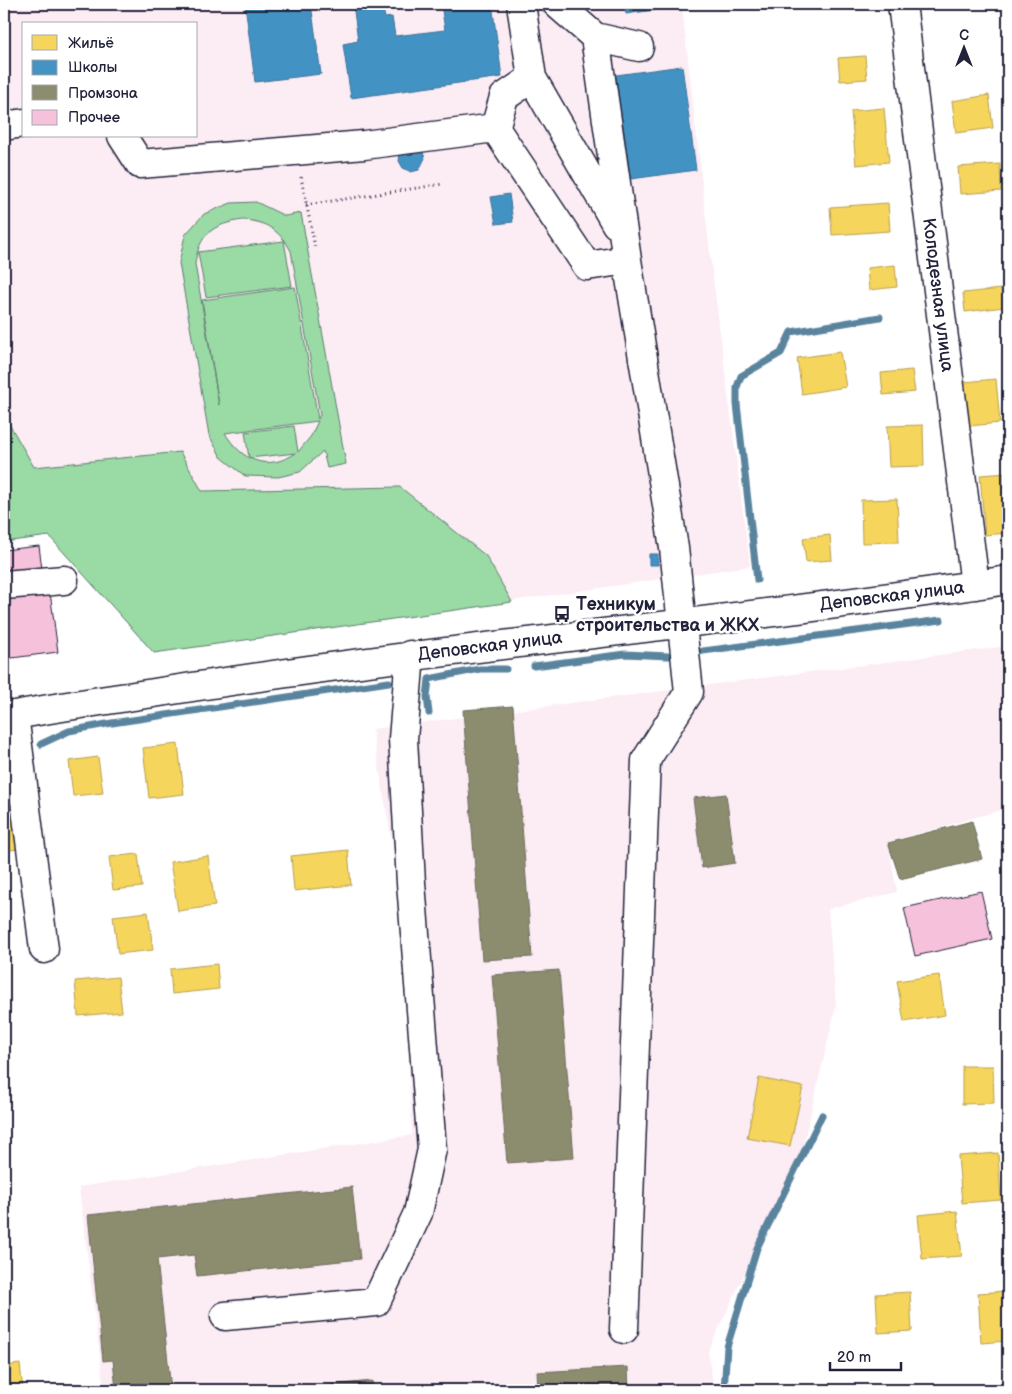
<svg xmlns="http://www.w3.org/2000/svg" width="1012" height="1394" viewBox="0 0 1012 1394" font-family="'Balsamiq Sans',sans-serif">
<style>
.built{fill:#fcecf4;fill-rule:evenodd}
.green{fill:#9adaa4;stroke:#5e7e70;fill-rule:evenodd}
.homes{fill:#f6d55c;stroke:#b69f52}
.schools{fill:#4393c3;stroke:#39719a}
.industry{fill:#8c8c6e;stroke:#6c6c5f}
.lines{fill:none;stroke-linecap:round;stroke-linejoin:round}
.stream{stroke:#5a849e;stroke-width:7}
.building{fill:#f6c1db;stroke:#22223b}
.minor-casing{stroke:#22223b;stroke-width:31}
.path{stroke:#22223b;stroke-width:3;stroke-dasharray:1 4;stroke-linecap:butt}
.minor{stroke:#fff;stroke-width:28}
.labels{text-anchor:middle;dominant-baseline:central;stroke-width:5;stroke-linejoin:round;paint-order:stroke}
.street-label{font-size:18px;fill:#22223b;stroke:#fff}
.poi-label{font-size:18px;font-weight:bold;fill:#22223b;stroke:#fff;text-anchor:start}
</style>
<rect width="100%" height="100%" fill="#fff"/>
<filter id="ink" filterUnits="userSpaceOnUse"><feTurbulence type="fractalNoise" baseFrequency=".02" numOctaves="2"/><feDisplacementMap in="SourceGraphic" scale="10" xChannelSelector="R" yChannelSelector="G"/><feConvolveMatrix kernelMatrix="1 2 1 2 8 2 1 2 1" color-interpolation-filters="sRGB"/></filter>
<g filter="url(#ink)">
<!-- built -->
<path class="built" d="M4 4H669V8L682 7 710 254 750 566 154 653 130 520 4 542ZM24 24H196V136H24Z
M1008 646V808L888 842 897 892 828 909 836 1006 801 1154 708 1351 714 1390H104L79 1187 412 1135 400 887 372 729Z"/>
<!-- green -->
<path class="green" d="M256 202 285 216 301 213 346 464 327 468 323 451 300 472 278 477 245 476 221 457 209 435 179 263 185 235 204 214 231 203ZM243 220C266 221 280 231 291 251L320 415 318 419 295 287 202 300 219 405 195 264C199 234 213 224 243 220ZM318 421 311 436 298 452 294 426 245 432 249 458 296 453C267 472 242 461 225 433Z
M284 241 292 286 206 297 198 252Z
M4 415 34 467 180 452 202 491 400 487 486 556 512 602 154 653 49 536 4 542Z"/>
<!-- homes -->
<path class="homes" d="M865 56 867 79 840 81 838 58Z
M989 95 993 128 956 133 952 101Z
M884 108 889 162 856 165 851 111Z
M1000 164 1001 191 960 194 958 167Z
M888 203 890 231 832 235 830 207Z
M895 265 897 287 869 290 867 268Z
M1001 289 1004 307 965 312 963 293Z
M840 352 846 387 802 394 797 358Z
M912 370 915 392 883 395 881 373Z
M996 379 1000 423 969 426 964 382Z
M923 425 924 466 889 467 887 426Z
M1008 473V533L985 535 980 475Z
M897 499 899 542 862 543 861 500Z
M830 535 832 560 806 562 803 538Z
M178 744 184 794 149 798 143 748Z
M98 757 103 793 73 796 69 761Z
M21 814 25 848 4 851V816Z
M348 850 351 885 294 891 291 856Z
M138 854 142 887 113 890 109 857Z
M208 856 215 906 178 911 170 862Z
M148 912 153 950 118 954 113 916Z
M217 964 219 989 172 994 170 969Z
M939 975 945 1015 904 1022 897 981Z
M118 977 122 1012 78 1016 75 981Z
M962 1066H993L994 1103 962 1104Z
M759 1078 803 1087 790 1146 747 1138Z
M998 1153 1001 1200 962 1203 958 1156Z
M957 1211 962 1256 922 1259 918 1215Z
M1006 1291 1008 1341 981 1343 978 1293Z
M910 1292 912 1331 878 1333 876 1294Z
M20 1364 23 1390H4V1366Z"/>
<!-- schools -->
<path class="schools" d="M245 4H311L321 74 255 82Z
M353 4H382L385 18 392 17 395 36 445 30 441 4H492L502 77 351 98 343 44 358 41Z
M624 4H669V8L626 14Z
M682 66 696 170 624 180 609 76Z
M422 150 425 158 419 170 411 172 403 168 399 161 400 153Z
M509 194 513 222 496 224 491 197Z
M649 554H658V565H649Z"/>
<!-- industry -->
<path class="industry" d="M513 706 532 957 482 960 463 710Z
M726 794 735 863 702 868 693 798Z
M972 821 982 859 900 879 888 843Z
M559 970 574 1158 507 1163 492 975Z
M352 1187 360 1259 197 1276 194 1255 157 1259 171 1390H116L113 1360 103 1361 88 1215Z
M628 1367 629 1390H538L537 1372Z
M372 1381 373 1390H281Z"/>
<g class="lines">
<!-- stream -->
<path class="stream" d="M757 580 737 404V387L741 376 781 353 791 332 880 317
M703 651 941 620
M534 666 625 654 668 656
M429 713 427 697 429 679 480 669H506
M41 744 69 731 112 723 389 682
M724 1390 727 1347 757 1248 822 1115"/>
</g>
<!-- building -->
<path class="building" d="M39 546 42 569 4 573V550Z
M50 592 58 652 4 659V598Z
M981 891 992 939 915 956 904 908Z"/>
<g class="lines">
<!-- minor casing -->
<g class="minor-casing">
<path id="minor" d="M521 4 532 78 616 224
M557 4 595 37 639 47
M902 4 975 585
M595 37 627 260 674 548 689 692 646 760 624 1329
M4 126 24 123
M495 128 504 97 532 78
M122 136 140 164 364 145 495 128 587 266 627 260
M4 585 64 580
M14 715 44 949
M4 717C55 707 108 700 160 692 441 647 726 623 1008 580
M225 1316 376 1302 418 1213 432 1149 411 883 403 739 410 655"/>
</g>
<!-- path -->
<path class="path" d="M301 177 315 247
M306 205 443 184"/>
<!-- minor -->
<use href="#minor" class="minor"/>
</g>
</g>
<!-- icons -->
<defs>
<g id="bus-bare" transform="scale(1.35)"><path d="M-5-6H5V4H4V6H2V4H-2V6H-4V4H-5ZM-3.5-4V0h7V-4ZM-3.5 1.2v1.5H-2V1.2ZM2 1.2v1.5H3.5V1.2Z" fill="#22223b" stroke="#fff" stroke-width="2.5" paint-order="stroke"/></g>
</defs>
<g fill-rule="evenodd">
<use href="#bus-bare" x="562" y="614"/>
</g>
<g class="labels">
<!-- street labels -->
<g class="street-label">
<text transform="translate(938 295) rotate(83)">Колодезная улица</text>
<text transform="translate(892 596) rotate(-7)">Деповская улица</text>
<text transform="translate(490 646) rotate(-7)">Деповская улица</text>
</g>
<!-- poi labels -->
<g class="poi-label">
<text x="576" y="604">Техникум<tspan x="576" dy="21">строительства и ЖКХ</tspan></text>
</g>
</g>
<!-- margin -->
<rect width="1012" height="1394" fill="none" stroke="#fff" stroke-width="20"/>
<rect x="10" y="10" width="992" height="1374" fill="none" stroke="#22223b" stroke-width="2" filter="url(#ink)"/>
<!-- legend -->
<rect x="22" y="22" width="175" height="115" fill="#ffffff" stroke="#a7a7b1"/>
<rect x="32" y="35" width="25" height="15" fill="#f6d55c" stroke="#a7a7b1"/>
<text x="68" y="48" font-size="15" fill="#22223b">Жильё</text>
<rect x="32" y="60" width="25" height="15" fill="#4393c3" stroke="#a7a7b1"/>
<text x="68" y="72" font-size="15" fill="#22223b">Школы</text>
<rect x="32" y="85" width="25" height="15" fill="#8c8c6e" stroke="#a7a7b1"/>
<text x="68" y="98" font-size="15" fill="#22223b">Промзона</text>
<rect x="32" y="110" width="25" height="15" fill="#f6c1db" stroke="#a7a7b1"/>
<text x="68" y="122" font-size="15" fill="#22223b">Прочее</text>
<!-- north arrow -->
<g transform="translate(964 48)" stroke="#ffffff" stroke-width="4" paint-order="stroke">
<path d="M0-4L9 19L0 12L-9 19Z" fill="#22223b"/>
<text y="-8" font-size="14" font-weight="bold" text-anchor="middle" fill="#22223b">С</text>
</g>
<!-- scale -->
<path d="M830 1362v8h71v-8" fill="none" stroke="#22223b" stroke-width="2.5"/>
<text x="837" y="1362" font-size="15" fill="#22223b" stroke="#ffffff" stroke-width="4" paint-order="stroke">20 m</text>
</svg>
